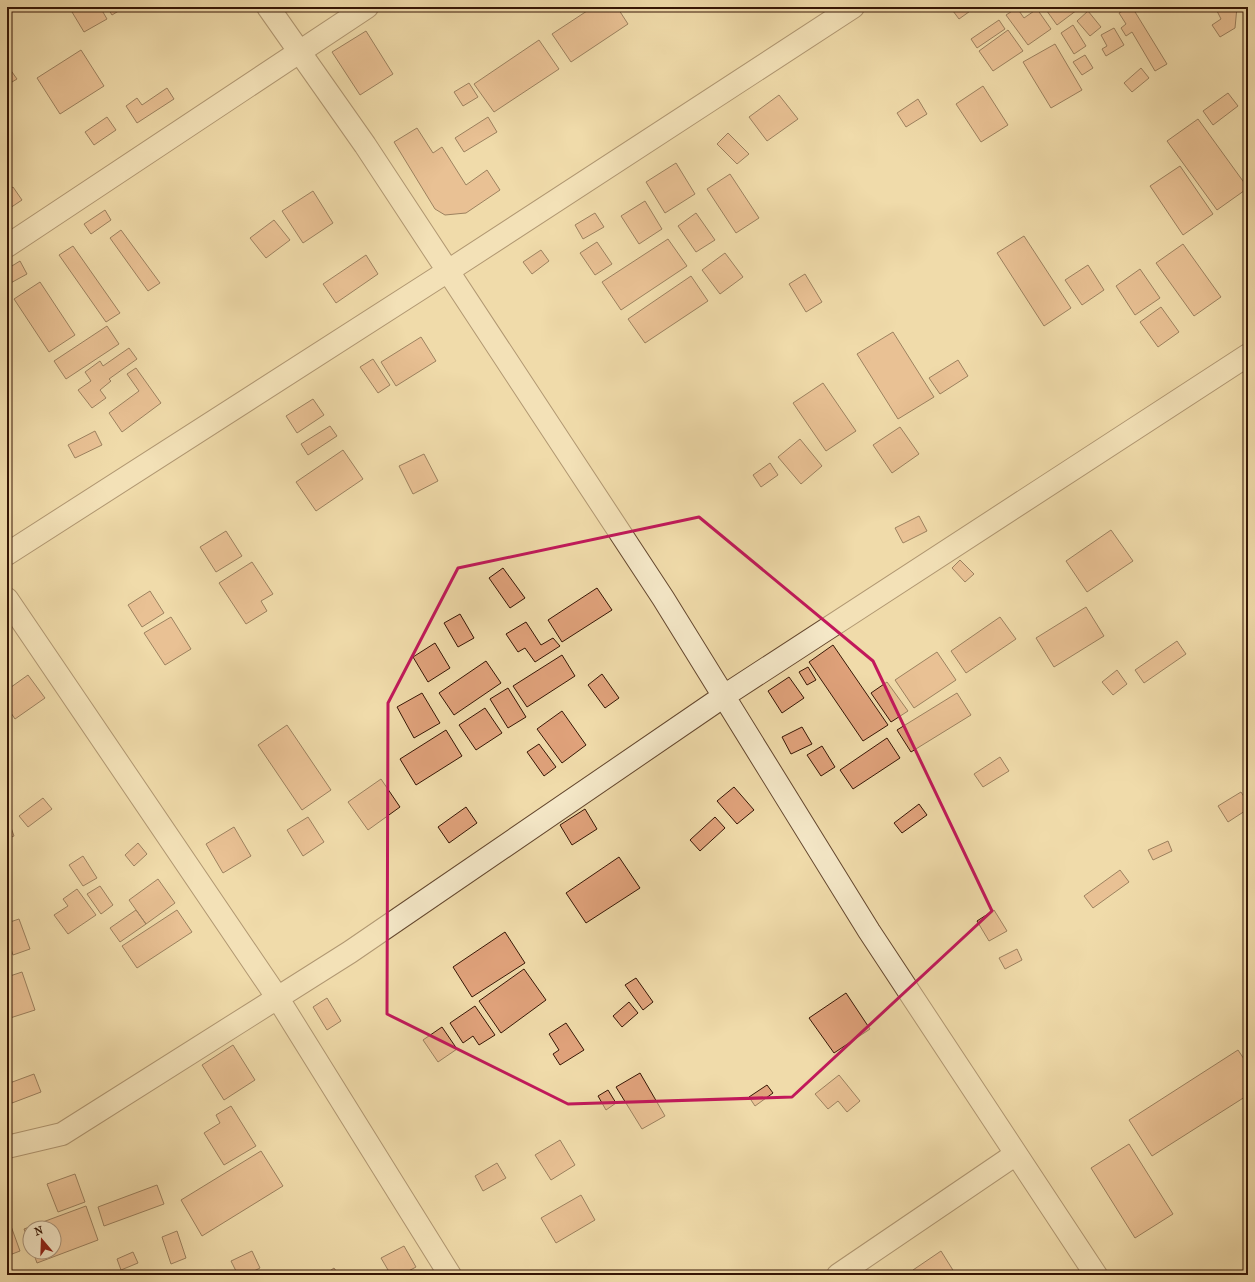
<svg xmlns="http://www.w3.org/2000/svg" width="1255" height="1282" viewBox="0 0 1255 1282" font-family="'IM FELL French Canon',serif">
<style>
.building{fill:#e0a27b;stroke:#361605}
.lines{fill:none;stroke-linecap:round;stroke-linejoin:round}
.minor-casing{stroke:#64472e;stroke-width:24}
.minor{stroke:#f5e8c8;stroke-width:22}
.marked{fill:none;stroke:#c2185b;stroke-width:3;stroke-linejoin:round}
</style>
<rect width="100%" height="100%" fill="#f0dbaa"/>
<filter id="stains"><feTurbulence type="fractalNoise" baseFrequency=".005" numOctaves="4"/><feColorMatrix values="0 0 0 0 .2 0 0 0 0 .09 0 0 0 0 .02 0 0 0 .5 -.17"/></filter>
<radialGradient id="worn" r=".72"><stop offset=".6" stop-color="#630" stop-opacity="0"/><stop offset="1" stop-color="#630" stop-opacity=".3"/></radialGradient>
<!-- building -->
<path class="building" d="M69 7H100L107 19 84 32Z
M107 7H125L112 15Z
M593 7H617L628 24 571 62 552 34Z
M950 7H972L973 9 959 19Z
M1044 7H1075L1077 10 1057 25Z
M1130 7H1132L1167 64 1155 71 1132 32 1126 36 1121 28 1126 24 1119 13Z
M1215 7H1237L1235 28 1220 37 1212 25 1221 19Z
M1017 8 1024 18 1037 9 1051 29 1028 45 1006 15Z
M1088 11 1101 27 1090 36 1077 21Z
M999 20 1005 29 977 48 971 39Z
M1073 25 1086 46 1074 54 1061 33Z
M1114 28 1124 45 1106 56 1102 49 1107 46 1101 35Z
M1008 30 1023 51 993 71 979 51Z
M366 31 393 74 360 95 332 52Z
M539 40 559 69 494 112 474 84Z
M1055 44 1082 90 1051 108 1023 62Z
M81 50 104 86 60 114 37 78Z
M1085 55 1093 68 1082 75 1073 62Z
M7 65 17 79 7 85Z
M1141 68 1149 78 1132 92 1124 83Z
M469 83 478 97 463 106 454 92Z
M983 86 1008 125 981 142 956 104Z
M167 88 174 99 137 123 126 106 137 98 142 105Z
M1228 93 1238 106 1213 125 1203 111Z
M779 95 798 119 767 141 749 117Z
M918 99 927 114 906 127 897 113Z
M107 117 116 130 94 145 85 132Z
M488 117 497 132 464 152 455 138Z
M1198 119 1248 188 1217 210 1167 141Z
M417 128 433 153 442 147 466 185 487 170 500 190 466 213 445 215 435 209 394 142Z
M728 133 749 154 737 164 717 144Z
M676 163 695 194 665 213 646 182Z
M1180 166 1213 214 1183 235 1150 186Z
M730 174 759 218 736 233 707 189Z
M13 187 22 200 7 210V191Z
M313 191 333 223 303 243 282 211Z
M645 201 662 229 639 244 621 216Z
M105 210 111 220 91 234 84 224Z
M595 213 604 227 583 239 575 225Z
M696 213 715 240 696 252 678 226Z
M274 220 290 240 266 258 250 238Z
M121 230 160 283 148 291 110 238Z
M1024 236 1071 308 1044 326 997 253Z
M668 239 687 266 621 310 602 282Z
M597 242 612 264 595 275 580 253Z
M1183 244 1221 297 1194 316 1156 263Z
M73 246 120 313 106 322 59 255Z
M541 250 549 261 532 274 523 262Z
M725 253 743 277 720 294 702 270Z
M366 255 378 274 336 303 323 284Z
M20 261 27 274 7 285V269Z
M1088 265 1104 290 1082 305 1065 280Z
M1140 269 1160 298 1135 315 1116 286Z
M805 274 822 302 806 312 789 284Z
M691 276 708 301 645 343 628 319Z
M40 282 75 335 49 352 14 299Z
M1161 307 1179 332 1158 347 1140 322Z
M107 326 119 344 66 379 54 361Z
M893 332 934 397 898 419 857 354Z
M421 337 436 361 396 386 381 362Z
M129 348 137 359 109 379 111 381 100 390 106 398 92 408 78 390 91 381 85 372 100 361 103 366Z
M373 359 390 385 378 393 360 367Z
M958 360 968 376 940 394 929 378Z
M136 368 161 403 122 432 109 413 139 391 127 374Z
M823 383 856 431 826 451 793 403Z
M313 399 324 415 297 433 286 416Z
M330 426 337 436 308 455 301 444Z
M900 427 919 454 892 473 873 445Z
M95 431 102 445 75 458 68 445Z
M800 439 822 466 801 484 778 457Z
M343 450 363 479 316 511 296 482Z
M424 454 438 481 413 494 399 466Z
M770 463 778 475 761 487 753 475Z
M919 516 927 531 903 543 895 528Z
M1111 530 1133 561 1087 592 1066 561Z
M226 531 242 556 216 572 200 547Z
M960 560 974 574 965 582 952 568Z
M252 562 273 594 261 601 267 611 246 624 219 583Z
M503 568 525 598 510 608 489 578Z
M597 588 612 610 562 642 548 620Z
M150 591 164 613 142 627 128 605Z
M1086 607 1104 636 1054 667 1036 638Z
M460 614 474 638 458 647 444 623Z
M171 617 191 649 165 665 144 633Z
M1000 617 1016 639 966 673 951 651Z
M526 622 541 645 553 638 560 646 535 662 525 648 518 652 506 634Z
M1177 641 1186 654 1144 683 1135 670Z
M435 643 450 668 428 682 413 657Z
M833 645 888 725 863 741 809 662Z
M937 652 956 680 914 708 895 680Z
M562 655 575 676 527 707 513 686Z
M486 661 501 683 454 715 439 693Z
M808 667 816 680 807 685 799 672Z
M1117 670 1127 684 1113 695 1102 682Z
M602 674 619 698 605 708 588 685Z
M28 675 45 698 15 719 7 707V690Z
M789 677 804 698 782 713 768 691Z
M887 682 908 711 891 722 871 693Z
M508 688 526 717 508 728 490 699Z
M422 693 440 723 414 738 397 707Z
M957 693 971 715 911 752 897 730Z
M485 708 502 733 476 750 459 725Z
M562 711 586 745 562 763 537 729Z
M287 725 331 790 302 810 258 745Z
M802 727 812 744 791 754 782 737Z
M446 730 462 756 416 785 400 759Z
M887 738 900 758 853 789 840 770Z
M539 744 556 767 544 776 527 752Z
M822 746 835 767 821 776 807 755Z
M1000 757 1009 771 983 787 974 774Z
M381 779 400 807 368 830 348 802Z
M734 787 754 810 737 824 717 801Z
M1241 792 1248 803V809L1228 822 1218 806Z
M43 798 52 809 28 827 19 816Z
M919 804 927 815 902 833 894 823Z
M466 807 477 823 449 843 438 827Z
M585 809 597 829 572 845 560 825Z
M308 817 324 842 303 856 287 830Z
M715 817 725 828 700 851 690 840Z
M9 822 14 836 7 839V823Z
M234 827 251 856 223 873 206 844Z
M1168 841 1172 851 1153 860 1148 850Z
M138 843 147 854 134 866 125 855Z
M83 856 97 878 83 886 69 865Z
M619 857 640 888 586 923 566 893Z
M1120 870 1129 882 1093 908 1084 896Z
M158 879 175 903 146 924 129 900Z
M100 886 113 905 101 914 87 894Z
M77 889 96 915 68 934 54 915 68 906 63 899Z
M136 910 146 924 120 942 110 928Z
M177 910 192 932 137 968 122 946Z
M994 910 1007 931 989 941 977 921Z
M19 919 30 949 13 955 7 937V923Z
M505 932 525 963 472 997 453 967Z
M1017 949 1022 960 1005 969 999 958Z
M524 969 546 1000 501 1033 479 1001Z
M22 972 35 1010 7 1019V977Z
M636 978 653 1002 643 1010 625 985Z
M846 993 870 1029 834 1053 809 1018Z
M327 998 341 1021 327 1030 313 1007Z
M629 1002 638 1013 622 1027 613 1016Z
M475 1006 495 1035 479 1045 473 1036 463 1043 450 1023Z
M566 1023 584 1050 560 1065 553 1054 559 1050 549 1034Z
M442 1027 457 1049 438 1062 423 1040Z
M233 1045 255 1080 224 1100 202 1065Z
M1238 1050 1248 1065V1095L1152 1156 1129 1120Z
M640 1073 665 1116 642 1129 616 1087Z
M34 1074 41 1092 12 1103 7 1091V1084Z
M839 1075 860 1101 847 1112 838 1101 828 1109 815 1094Z
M767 1085 773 1093 755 1106 749 1097Z
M608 1090 616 1103 606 1110 598 1096Z
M231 1106 256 1146 224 1165 204 1133 220 1123 216 1115Z
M560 1140 575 1165 551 1180 535 1155Z
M1129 1144 1173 1214 1135 1238 1091 1168Z
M261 1151 283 1186 202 1236 181 1200Z
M497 1163 506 1178 483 1191 475 1176Z
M75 1174 85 1202 58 1212 47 1184Z
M157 1185 164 1204 104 1226 98 1207Z
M581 1195 595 1220 556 1243 541 1218Z
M86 1206 98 1240 37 1263 33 1252H54V1228H30V1244L24 1229Z
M7 1215 20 1251 7 1256Z
M177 1231 186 1258 171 1264 162 1237Z
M404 1246 416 1267 401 1275H391L381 1258Z
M252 1251 260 1268 246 1275H238L231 1261Z
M941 1251 956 1275H916L913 1270Z
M133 1252 138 1263 121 1270 117 1259Z
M334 1268 339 1275H324Z"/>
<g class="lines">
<!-- minor casing -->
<g class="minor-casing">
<path id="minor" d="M268 7 365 145 663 598 869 931 1096 1275
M7 246 367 7
M7 554 448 271 853 7
M7 599 277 997 450 1275
M7 1147 62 1134 350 952 724 696 1248 355
M838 1275 1016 1154"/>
</g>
<!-- minor -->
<use href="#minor" class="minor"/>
</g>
<!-- marked area -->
<path d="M0 0H1255V1282H0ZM699 517 873 661 992 911 792 1097 568 1104 387 1014 388 703 458 568Z" fill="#f0dbaa" fill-opacity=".55" fill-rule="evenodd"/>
<path class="marked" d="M699 517 873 661 992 911 792 1097 568 1104 387 1014 388 703 458 568Z"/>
<!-- margin -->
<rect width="1255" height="1282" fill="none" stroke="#f0dbaa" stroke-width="24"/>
<rect x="8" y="8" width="1239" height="1266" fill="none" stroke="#361605" stroke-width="2"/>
<rect x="12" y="12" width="1231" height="1258" fill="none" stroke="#361605"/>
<!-- north arrow -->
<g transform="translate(42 1240) rotate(341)"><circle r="19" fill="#f5e8c8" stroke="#a9947a"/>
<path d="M0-3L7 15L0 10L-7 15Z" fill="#8f2418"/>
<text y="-6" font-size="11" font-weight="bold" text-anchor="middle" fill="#361605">N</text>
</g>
<rect width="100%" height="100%" filter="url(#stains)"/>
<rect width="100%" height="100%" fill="url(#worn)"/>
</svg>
